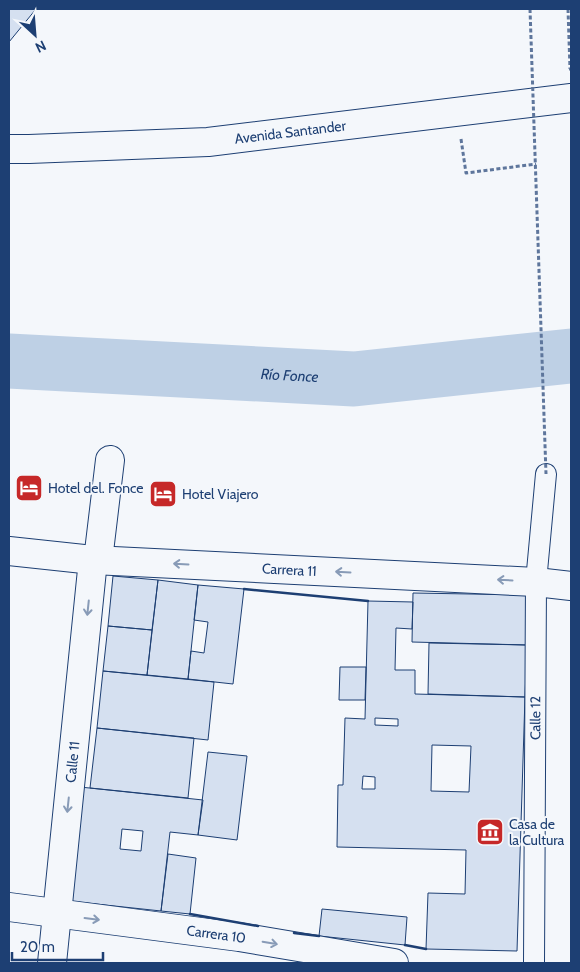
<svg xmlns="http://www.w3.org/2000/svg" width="580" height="972" viewBox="0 0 580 972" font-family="Cabin,sans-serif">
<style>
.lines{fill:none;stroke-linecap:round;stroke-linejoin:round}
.river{stroke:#bed0e5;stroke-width:55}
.building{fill:#d5e0f0;stroke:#1d3f73;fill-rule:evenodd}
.pedestrian-casing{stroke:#1d3f73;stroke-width:22}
.minor-casing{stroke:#1d3f73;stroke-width:30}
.trunk-casing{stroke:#1d3f73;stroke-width:30}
.path{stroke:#5e769c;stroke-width:3;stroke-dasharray:4 2.5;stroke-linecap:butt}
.pedestrian{stroke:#f4f7fb;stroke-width:20}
.minor{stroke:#f4f7fb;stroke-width:28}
.trunk{stroke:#f4f7fb;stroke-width:28}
.path-bridge{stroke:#5e769c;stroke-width:3;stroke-dasharray:4 2.5;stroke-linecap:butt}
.wall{stroke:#1d3f73;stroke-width:2.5}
.oneway{stroke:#889bb7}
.labels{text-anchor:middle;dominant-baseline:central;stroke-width:4;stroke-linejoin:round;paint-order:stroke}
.street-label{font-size:14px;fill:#1d3f73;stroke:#f4f7fb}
.poi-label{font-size:14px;fill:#1d3f73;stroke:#f4f7fb;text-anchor:start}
.water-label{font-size:15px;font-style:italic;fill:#1d3f73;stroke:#f4f7fb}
</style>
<rect width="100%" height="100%" fill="#f4f7fb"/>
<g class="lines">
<!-- river -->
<path class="river" id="s1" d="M9 361 354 379 571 356"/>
</g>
<!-- building -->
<path class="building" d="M9 9H36L9 42Z
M113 576 158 580 152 630 108 626Z
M158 580 198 585 188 679 147 675Z
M198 585 244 589 233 684 188 679 191 651 204 653 208 622 194 620Z
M413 593 528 595 527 645 412 642Z
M368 601 413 602 412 629 396 628 395 670H415V694L525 697 517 951 426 949 428 893 465 894 466 850 337 847 338 785H343L345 718 365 719ZM375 718 398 719V726L375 725ZM432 745 471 746 469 792 431 791ZM363 776 375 777V789H362Z
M108 626 152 630 147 675 103 671Z
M429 643 527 645 525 697 428 694Z
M340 667H366L365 700H339Z
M103 671 214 682 208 740 97 728Z
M97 728 194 738 188 798 90 788Z
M208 752 247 756 237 840 198 835Z
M80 787 203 800 198 835 170 832 161 911 68 901ZM122 829 143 831 141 851 120 849Z
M168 854 196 858 190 914 161 911Z
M322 909 407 917 405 945 319 936Z"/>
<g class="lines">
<!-- pedestrian casing -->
<g class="pedestrian-casing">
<g id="pedestrian">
<path id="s2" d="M534 963 536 582 546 474"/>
</g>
</g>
<!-- minor casing -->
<g class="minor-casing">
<g id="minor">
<path id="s3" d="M9 551 93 560 536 582 571 586"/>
<path d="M98 560 110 460"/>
<path id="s4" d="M9 907 239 937 394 963"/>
<path id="s5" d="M52 963 93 560"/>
</g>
</g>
<!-- trunk casing -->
<g class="trunk-casing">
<g id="trunk">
<path id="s6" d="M9 149H29L208 142 571 98"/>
</g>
</g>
<!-- path -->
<path class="path" d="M568 9 570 69H569
M461 139 466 173 536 164"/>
<!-- pedestrian -->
<use href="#pedestrian" class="pedestrian"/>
<!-- minor -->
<use href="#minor" class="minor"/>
<!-- trunk -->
<use href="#trunk" class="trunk"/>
<!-- path-bridge -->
<path class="path-bridge" d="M530 9 546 474"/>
<!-- wall -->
<path class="wall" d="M244 589 368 601
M190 914 258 926
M294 933 319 936
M405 945 426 949"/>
</g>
<!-- one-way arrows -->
<defs><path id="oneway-shaft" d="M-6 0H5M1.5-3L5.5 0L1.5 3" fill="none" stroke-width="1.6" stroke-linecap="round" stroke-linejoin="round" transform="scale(1.25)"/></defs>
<g class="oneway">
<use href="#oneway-shaft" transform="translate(181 564) rotate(-177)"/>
<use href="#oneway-shaft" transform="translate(343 572) rotate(-177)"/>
<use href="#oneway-shaft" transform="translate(505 580) rotate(-177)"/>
<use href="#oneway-shaft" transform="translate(88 608) rotate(96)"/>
<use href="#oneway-shaft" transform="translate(68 805) rotate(96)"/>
<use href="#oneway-shaft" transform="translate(92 919) rotate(7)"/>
<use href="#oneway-shaft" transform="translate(270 943) rotate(10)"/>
</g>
<!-- icons -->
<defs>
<g id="hotel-square" transform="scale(1.4375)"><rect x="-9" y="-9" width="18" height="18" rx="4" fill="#c62828" stroke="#f4f7fb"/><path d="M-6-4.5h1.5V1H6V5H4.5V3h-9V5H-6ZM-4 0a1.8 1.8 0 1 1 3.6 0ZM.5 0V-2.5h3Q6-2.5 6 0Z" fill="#fff"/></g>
<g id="museum-square" transform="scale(1.4375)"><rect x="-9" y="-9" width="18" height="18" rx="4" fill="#c62828" stroke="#f4f7fb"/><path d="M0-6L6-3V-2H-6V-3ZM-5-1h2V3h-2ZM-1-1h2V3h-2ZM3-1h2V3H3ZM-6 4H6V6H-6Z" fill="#fff"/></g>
</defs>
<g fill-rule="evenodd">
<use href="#hotel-square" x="29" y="488"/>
<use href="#hotel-square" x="163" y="494"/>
<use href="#museum-square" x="490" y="832"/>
</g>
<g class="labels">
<!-- street labels -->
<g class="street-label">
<text stroke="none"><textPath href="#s6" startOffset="282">Avenida Santander</textPath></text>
<text stroke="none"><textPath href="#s3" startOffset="281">Carrera 11</textPath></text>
<text stroke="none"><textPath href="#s2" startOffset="245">Calle 12</textPath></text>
<text stroke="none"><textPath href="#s5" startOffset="202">Calle 11</textPath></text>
<text stroke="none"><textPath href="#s4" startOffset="209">Carrera 10</textPath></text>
</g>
<!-- poi labels -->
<g class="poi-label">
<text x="48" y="488">Hotel del. Fonce</text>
<text x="182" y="494">Hotel Viajero</text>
<text x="509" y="824">Casa de<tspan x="509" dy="16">la Cultura</tspan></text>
</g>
<!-- water labels -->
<g class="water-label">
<text stroke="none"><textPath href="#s1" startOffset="281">Río Fonce</textPath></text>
</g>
</g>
<!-- border -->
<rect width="580" height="972" fill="none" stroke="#1d3f73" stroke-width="20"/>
<!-- north arrow -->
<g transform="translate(35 35) rotate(154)" stroke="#f4f7fb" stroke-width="4" paint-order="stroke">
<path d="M0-4L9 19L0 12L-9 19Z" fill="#1d3f73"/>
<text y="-8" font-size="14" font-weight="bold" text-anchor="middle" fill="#1d3f73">N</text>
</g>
<!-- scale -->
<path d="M12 952v8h91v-8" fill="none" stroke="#1d3f73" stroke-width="2.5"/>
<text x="20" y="952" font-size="15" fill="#1d3f73" stroke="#f4f7fb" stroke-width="4" paint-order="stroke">20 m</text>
</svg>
